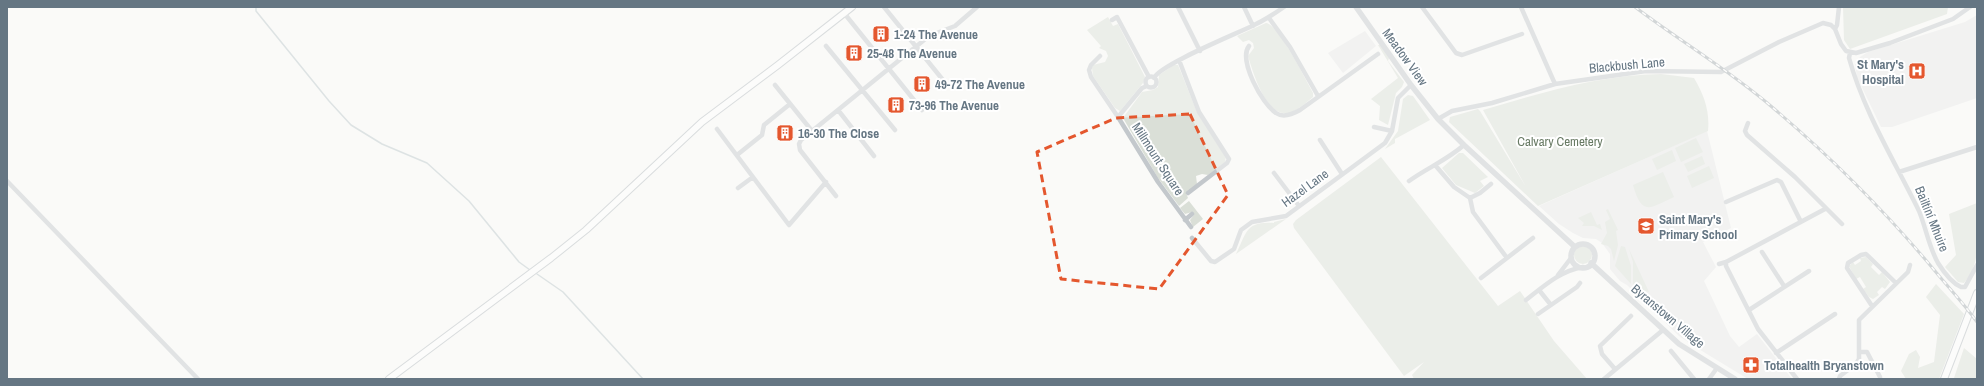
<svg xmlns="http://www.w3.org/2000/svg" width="1984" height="386" viewBox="0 0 1984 386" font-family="'Archivo Narrow',sans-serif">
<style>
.built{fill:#e8e9e9}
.green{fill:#dadfd7}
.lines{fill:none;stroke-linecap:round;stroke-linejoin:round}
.stream{stroke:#bbc7cb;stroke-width:1.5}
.secondary-casing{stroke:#b3babf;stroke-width:8}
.minor{stroke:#c3c8cc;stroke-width:4.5}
.tertiary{stroke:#c3c8cc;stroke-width:5.5}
.secondary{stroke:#fff;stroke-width:6}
.rail-casing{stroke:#a2aab0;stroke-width:3}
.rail{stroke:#fff;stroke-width:1.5;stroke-dasharray:4.5;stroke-linecap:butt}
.marked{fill:none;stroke:#e4572e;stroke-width:3;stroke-dasharray:8 5;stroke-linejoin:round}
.labels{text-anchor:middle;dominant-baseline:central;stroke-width:4;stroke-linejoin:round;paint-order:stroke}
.poi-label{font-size:13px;font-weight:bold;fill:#657683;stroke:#fff;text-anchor:start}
.street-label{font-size:13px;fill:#657683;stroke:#fff}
.park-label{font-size:13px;fill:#687a64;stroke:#fff}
</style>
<rect width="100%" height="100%" fill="#fafaf8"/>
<!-- built -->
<path class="built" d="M1977 15V98L1892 127H1881L1857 77 1855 65 1860 57 1868 52 1965 22Z
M1365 31 1376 46 1343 73 1328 53Z
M1707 131 1731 228 1703 242 1716 267 1704 281 1730 336 1739 347 1757 334 1792 379H1748L1702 351 1679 336 1627 285 1620 281 1610 269V254L1602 243 1596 239 1583 238 1573 233 1559 224 1539 206Z"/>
<!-- green -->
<path class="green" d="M1843 7H1948L1947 14 1850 49 1844 40Z
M1108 17 1113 26 1118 24 1145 77 1143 83 1120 111 1115 108 1093 76 1092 68 1093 65 1105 62 1108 56 1106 51 1099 48 1101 46 1087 30Z
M1266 23C1278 24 1306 80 1313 93V97C1306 103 1298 110 1289 113 1266 118 1253 72 1248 56L1254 48 1253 43 1249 40 1243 42 1237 36Z
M1378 45H1380L1389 58 1388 61 1404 82 1402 87 1396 93 1388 125 1379 120 1380 106 1371 99 1398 78Z
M1174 65H1178L1197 112 1226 157 1225 162 1208 175 1202 174 1196 176 1197 184 1186 193 1188 198 1179 206 1158 178 1123 118 1142 92 1153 90 1158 87 1159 75Z
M1661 74 1694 78C1704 95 1710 111 1708 131L1538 206 1449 122 1450 117 1478 109 1480 111 1526 187 1483 110C1541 93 1599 75 1661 74Z
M1408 95 1413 96 1430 120 1395 139V143L1385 149 1398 131 1403 99Z
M1696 138 1703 152 1681 162 1675 148Z
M1672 150 1676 161 1657 170 1652 159Z
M1459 153H1463L1488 177 1480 181 1484 186 1475 193 1456 185 1442 168Z
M1702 156 1705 164 1688 172 1684 164Z
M1381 157 1498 306 1520 291 1554 341 1587 379H1414L1412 375 1424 362 1404 376 1294 228 1293 224 1296 220Z
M1709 166 1714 178 1692 188 1687 176Z
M1663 172 1674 197C1650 208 1642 217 1633 185Z
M1189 201 1203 219 1193 227 1190 220 1194 215 1192 212 1185 214 1180 208Z
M1977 203C1977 229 1983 262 1964 283L1958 282 1945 267 1956 255 1949 214Z
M1608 209 1618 230 1616 231 1618 245 1614 261 1611 249 1608 246 1601 244 1607 233 1605 222 1610 219 1606 210Z
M1591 212 1597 225 1600 224 1602 230 1594 226H1582L1584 223 1578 218Z
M1286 219 1236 254C1247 233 1245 221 1274 223V222Z
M1621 246 1625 247 1631 266V284L1615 266Z
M1574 255a9 9 0 1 1 18 0a9 9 0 1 1-18 0Z
M1629 249 1649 292 1638 289 1633 285V262Z
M1866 257 1873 264 1871 267 1879 275 1882 272 1890 282 1885 289 1882 287 1877 292 1879 295 1873 299 1869 297 1863 289 1866 287 1860 277 1856 279 1849 266 1853 262 1855 265 1861 261 1860 258Z
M1936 284 1964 314 1939 379H1906L1901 371 1909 354 1916 350 1920 357 1918 368 1934 362 1940 315 1926 297Z
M1964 348 1977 359V379L1954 378Z"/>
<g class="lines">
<!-- stream -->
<path class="stream" d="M256 7V11L329 101 351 125 382 144 427 163 469 201 519 262 530 270
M537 274 563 292 643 379"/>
<!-- secondary casing -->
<g class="secondary-casing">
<path id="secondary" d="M389 379 551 258 586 230 702 122 778 65 852 7
M1944 379 1977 293"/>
</g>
<!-- minor -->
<path class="minor" d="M884 7 947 85
M1178 7 1200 51
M1244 7 1253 26
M1422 7 1456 53 1462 55 1522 34
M1521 7 1555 84
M844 13 922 110
M1269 18 1290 47 1318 96
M1112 20 1117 17 1149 77
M1835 29 1837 25 1839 7
M826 46 895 130
M1249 46C1238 60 1262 104 1276 113 1283 118 1293 114 1300 110L1378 54
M1850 53 1849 58C1864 112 1894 160 1919 211 1926 228 1929 247 1938 263 1943 271 1952 283 1961 287H1965L1977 265
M1100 56 1091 65 1089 70 1091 77 1118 117
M1179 60 1199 112 1229 159 1227 163 1188 193
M1145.5 82a5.5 5.5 0 1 1 11 0a5.5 5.5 0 1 1-11 0Z
M1154 78C1159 65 1236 34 1252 26 1263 21 1274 14 1284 7
M775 85 812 131
M1147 86 1142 88 1118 117 1158 182 1191 227
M838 110 874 156
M1438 119 1452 111 1492 103 1555 84 1646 71 1721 72 1779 42 1823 23 1831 25 1835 29 1841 44 1846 51 1856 53 1890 43 1953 19 1970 7
M1748 123 1745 131 1747 135 1795 177 1842 224
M1374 127 1392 131
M717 129 789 225 826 182
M1320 140 1342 174
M737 155 762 135 764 125 790 104
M1435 165 1454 187 1470 198 1473 212 1507 258
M1899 172 1977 147
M1274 173 1299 206
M7 181 198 379
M1409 181C1427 168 1447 160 1464 145
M738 188 753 177
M836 196 800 150 799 144 801 140 929 36 955 26 977 7
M1470 198 1480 193 1491 184
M1726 202 1777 180 1781 182 1801 222
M1185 220 1192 214
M1192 238 1211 261 1215 262 1234 249 1241 230 1252 222 1286 216 1385 143 1392 131 1398 98 1411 85
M1762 252 1784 286
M1726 262V266L1758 329 1797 379
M1719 264 1726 262 1825 209
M1558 275 1571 258
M1481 278 1533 238
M1539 290 1551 305
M1526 300C1544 286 1560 271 1583 267
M1872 306 1847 268 1848 263 1861 255 1866 254 1896 283
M1749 310 1809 271
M1538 314 1577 287 1580 283
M1671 351 1694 379
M1860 352H1867L1880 377
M1776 353 1835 314
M1615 369 1602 354 1600 346 1631 316
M1604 379 1663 330
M1709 379 1717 368
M1839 379 1840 376 1856 364 1859 359V320L1908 272 1910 265"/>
<!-- tertiary -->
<path class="tertiary" d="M1356 7 1411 85 1438 119 1464 145 1575 247
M1571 256a12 12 0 1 1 24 0a12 12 0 1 1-24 0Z
M1591 263 1679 344 1735 379"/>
<!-- secondary -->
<use href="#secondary" class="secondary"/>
<!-- rail casing -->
<g class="rail-casing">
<path id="rail" d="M1635 7C1680 41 1729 70 1772 107 1831 157 1886 212 1935 271 1949 288 1964 304 1977 322"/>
</g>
<!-- rail -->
<use href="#rail" class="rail"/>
</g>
<!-- marked area -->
<path d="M0 0H1984V386H0ZM1190 114 1228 195 1159 289 1061 279 1037 152 1116 118Z" fill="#fafaf8" fill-opacity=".55" fill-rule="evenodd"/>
<path class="marked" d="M1190 114 1228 195 1159 289 1061 279 1037 152 1116 118Z"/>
<!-- icons -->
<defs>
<g id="building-square" transform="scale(0.9)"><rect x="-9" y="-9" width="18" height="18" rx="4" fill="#e4572e" stroke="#fff"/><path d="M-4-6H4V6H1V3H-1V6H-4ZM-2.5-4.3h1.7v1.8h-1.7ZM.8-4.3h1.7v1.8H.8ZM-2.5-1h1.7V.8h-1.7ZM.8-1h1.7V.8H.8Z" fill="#fff"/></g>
<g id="hospital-square" transform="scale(0.9)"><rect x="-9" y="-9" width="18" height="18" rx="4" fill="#e4572e" stroke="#fff"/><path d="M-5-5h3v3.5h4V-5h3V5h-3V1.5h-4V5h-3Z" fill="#fff"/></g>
<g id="school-square" transform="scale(0.9)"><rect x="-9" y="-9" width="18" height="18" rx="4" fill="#e4572e" stroke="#fff"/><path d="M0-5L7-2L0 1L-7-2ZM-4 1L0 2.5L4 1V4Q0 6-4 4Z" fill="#fff"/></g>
<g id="pharmacy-square" transform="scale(0.9)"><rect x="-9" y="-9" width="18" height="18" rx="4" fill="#e4572e" stroke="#fff"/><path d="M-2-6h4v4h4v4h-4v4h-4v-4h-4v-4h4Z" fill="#fff"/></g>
</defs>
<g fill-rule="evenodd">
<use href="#building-square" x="881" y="34"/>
<use href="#building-square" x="854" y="53"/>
<use href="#hospital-square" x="1917" y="71"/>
<use href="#building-square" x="922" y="84"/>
<use href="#building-square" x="896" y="105"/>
<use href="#building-square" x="785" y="133"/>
<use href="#school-square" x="1646" y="226"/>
<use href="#pharmacy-square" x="1751" y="365"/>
</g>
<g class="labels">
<!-- poi labels -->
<g class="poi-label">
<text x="894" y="34">1-24 The Avenue</text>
<text x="867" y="53">25-48 The Avenue</text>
<text x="1904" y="64" text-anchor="end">St Mary's<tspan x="1904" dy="15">Hospital</tspan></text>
<text x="935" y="84">49-72 The Avenue</text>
<text x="909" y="105">73-96 The Avenue</text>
<text x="798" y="133">16-30 The Close</text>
<text x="1659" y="219">Saint Mary's<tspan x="1659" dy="15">Primary School</tspan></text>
<text x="1764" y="365">Totalhealth Bryanstown</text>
</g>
<!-- street labels -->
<g class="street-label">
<text transform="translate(1405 57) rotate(54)">Meadow View</text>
<text transform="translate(1627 65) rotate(-5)">Blackbush Lane</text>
<text transform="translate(1158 159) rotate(57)">Millmount Square</text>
<text transform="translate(1305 188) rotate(-36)">Hazel Lane</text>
<text transform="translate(1932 219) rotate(68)">Bailtíní Mhuire</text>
<text transform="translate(1668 316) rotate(40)">Byranstown Village</text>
</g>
<!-- park labels -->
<g class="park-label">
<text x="1560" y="141">Calvary Cemetery</text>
</g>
</g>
<!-- border -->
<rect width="1984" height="386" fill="none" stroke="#657683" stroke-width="16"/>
</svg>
